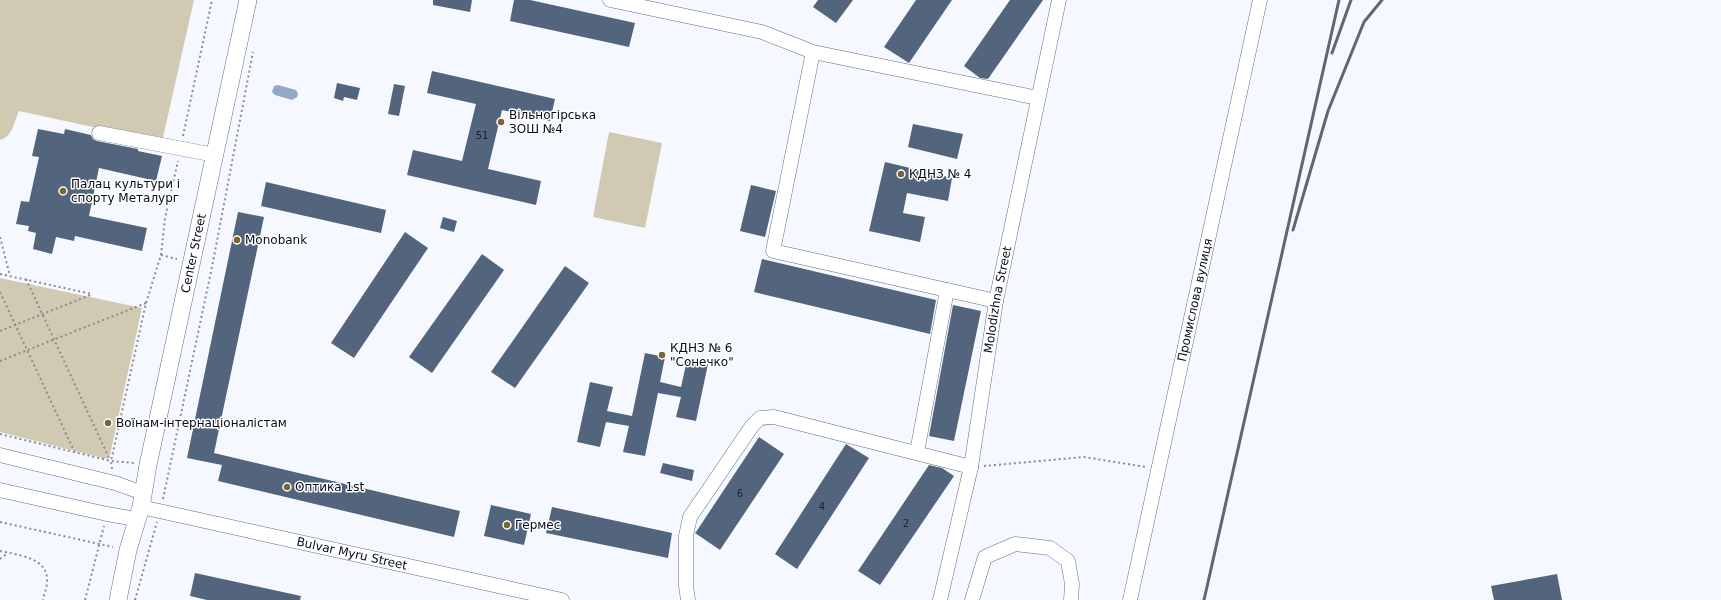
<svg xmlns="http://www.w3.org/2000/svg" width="1721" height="600" viewBox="0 0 1721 600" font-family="'DejaVu Sans',sans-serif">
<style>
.green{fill:#d1c9b1}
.water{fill:#93a8c6}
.building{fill:#53647d}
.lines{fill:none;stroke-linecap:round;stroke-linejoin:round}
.minor-casing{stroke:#5d6d87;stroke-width:15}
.major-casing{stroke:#5d6d87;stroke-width:18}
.path{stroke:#878b93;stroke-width:2;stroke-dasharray:2 3;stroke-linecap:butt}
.minor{stroke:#fff;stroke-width:14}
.major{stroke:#fff;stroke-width:17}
.rail{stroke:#62666f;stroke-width:3}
.poi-dot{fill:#786634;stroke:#fff;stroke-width:1.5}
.labels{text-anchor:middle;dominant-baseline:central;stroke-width:3;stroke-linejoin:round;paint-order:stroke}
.number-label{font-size:10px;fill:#19212f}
.poi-label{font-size:12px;fill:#060b15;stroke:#fff;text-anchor:start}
.street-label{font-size:12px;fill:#060b15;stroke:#fff}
</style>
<rect width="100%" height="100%" fill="#f5f9ff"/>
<!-- green -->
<path class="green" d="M0 0H194L162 142 19 111C14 121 13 137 0 140Z
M609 132 662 143 645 228 593 217Z
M0 278 142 308 110 455 107 459 0 432Z"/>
<!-- water -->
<path class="water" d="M278 85 296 90 298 94 297 97 292 100 275 95 272 92 274 86Z"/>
<!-- building -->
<path class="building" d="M433 0H472L470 12 433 5Z
M514 0H530L635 23 629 47 510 21Z
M818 0H853L836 23 813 7Z
M916 0H952L909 63 884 47Z
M1010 0H1043L988 79 980 78 964 66Z
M432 71 555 99 550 121 502 110 488 169 541 181 536 205 407 175 413 150 462 161 476 104 427 93Z
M337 83 360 88 357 100 344 97 343 101 334 98Z
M394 84 405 86 399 116 388 114Z
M913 124 963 134 957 159 908 147Z
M38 129 64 134 65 129 91 135 93 139 97 141 138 149V151L162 156 156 181 99 168 89 216 147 228 142 251 75 236 74 241 56 237 52 254 33 249 36 233 28 231 29 226 16 224 21 201 29 202 39 157 32 156Z
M885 162 952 178 948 201 907 193 903 213 925 217 920 242 869 231Z
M266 182 386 210 381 233 261 206Z
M751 185 776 191 765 237 740 231Z
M238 212 264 217 214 453 460 511 454 537 218 481 222 465 187 458Z
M443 217 457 221 454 232 440 228Z
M405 232 428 248 354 358 331 343Z
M482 254 504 270 432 373 409 357Z
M762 259 936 300 930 334 754 292Z
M565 266 589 283 515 388 491 372Z
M953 305 981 311 954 441 929 436Z
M645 353 665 357 660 382 681 387 687 360 708 364 696 421 676 417 681 397 658 393 645 456 623 452 629 426 606 422 600 447 577 442 590 382 613 387 607 411 632 416Z
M759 437 784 454 720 550 695 533 696 532Z
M846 444 869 458 797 569 775 554Z
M663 463 694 470 692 481 660 473Z
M929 465 942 468 954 476 880 585 858 571Z
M491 505 531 514 524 545 484 536Z
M552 507 672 533 668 558 546 533Z
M195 573 301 596 300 600H207L190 596Z
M1557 574 1562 600H1494L1491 586Z"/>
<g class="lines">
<!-- minor casing -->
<g class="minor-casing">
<g id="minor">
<path d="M610 0 762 32 813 52 1038 98"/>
<path d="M813 52 773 251 996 301"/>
<path d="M99 133 215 155"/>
<path d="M917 452 947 290"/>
<path d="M0 455 115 483 143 493"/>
<path d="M0 490 107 514 136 519"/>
<path id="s1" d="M141 507 562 600"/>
<path d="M688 600 686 586V536L690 517 752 426 760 418 774 417 971 467"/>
<path id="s2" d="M940 600 971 467 996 301 1059 0"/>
<path d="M972 600 985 557 1015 544 1050 548 1068 561 1072 584 1071 600"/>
<path id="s3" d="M1130 600 1260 0"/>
</g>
</g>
<!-- major casing -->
<g class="major-casing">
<g id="major">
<path id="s4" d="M118 600 128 550 141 507 148 465 248 0"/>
</g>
</g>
<!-- path -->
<path class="path" d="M183 136 212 0
M0 237 10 276
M161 255 177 259
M0 274 92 294
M26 279 110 460
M0 292 75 453
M0 331 93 294
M0 361 146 303
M0 434 111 461 134 463
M984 466 1084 457 1146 467
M112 469 111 461 146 303 161 255 165 218 178 161
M163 499 212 267 253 52
M0 522 113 547
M0 551C17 555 49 557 47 582 47 588 44 594 43 600
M0 559 8 553
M85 600 104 526
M135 600 157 522"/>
<!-- minor -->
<use href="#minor" class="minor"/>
<!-- major -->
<use href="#major" class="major"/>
<!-- rail -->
<path class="rail" d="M1332 53 1351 0
M1293 230 1328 111 1364 22 1382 0
M1204 600 1339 0"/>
</g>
<!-- markers -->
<g class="poi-dot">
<circle cx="501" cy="122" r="4"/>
<circle cx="901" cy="174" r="4"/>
<circle cx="63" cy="191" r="4"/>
<circle cx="237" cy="240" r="4"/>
<circle cx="662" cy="355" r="4"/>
<circle cx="108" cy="423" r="4"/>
<circle cx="287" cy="487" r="4"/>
<circle cx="507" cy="525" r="4"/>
</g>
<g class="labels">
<!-- number labels -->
<g class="number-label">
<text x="482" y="135">51</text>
<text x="740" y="493">6</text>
<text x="822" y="506">4</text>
<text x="906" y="523">2</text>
</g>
<!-- poi labels -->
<g class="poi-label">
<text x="509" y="115">Вільногірська<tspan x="509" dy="14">ЗОШ №4</tspan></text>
<text x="909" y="174">КДНЗ № 4</text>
<text x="71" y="184">Палац культури і<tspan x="71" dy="14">спорту Металург</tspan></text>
<text x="245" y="240">Monobank</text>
<text x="670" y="348">КДНЗ № 6<tspan x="670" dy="14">"Сонечко"</tspan></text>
<text x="116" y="423">Воїнам-інтернаціоналістам</text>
<text x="295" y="487">Оптика 1st</text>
<text x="515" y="525">Гермес</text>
</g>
<!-- street labels -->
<g class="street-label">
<text stroke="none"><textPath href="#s4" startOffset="355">Center Street</textPath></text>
<text stroke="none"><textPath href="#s2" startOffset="306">Molodizhna Street</textPath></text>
<text stroke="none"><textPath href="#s3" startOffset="307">Промислова вулиця</textPath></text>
<text stroke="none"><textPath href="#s1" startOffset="216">Bulvar Myru Street</textPath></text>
</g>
</g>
</svg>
